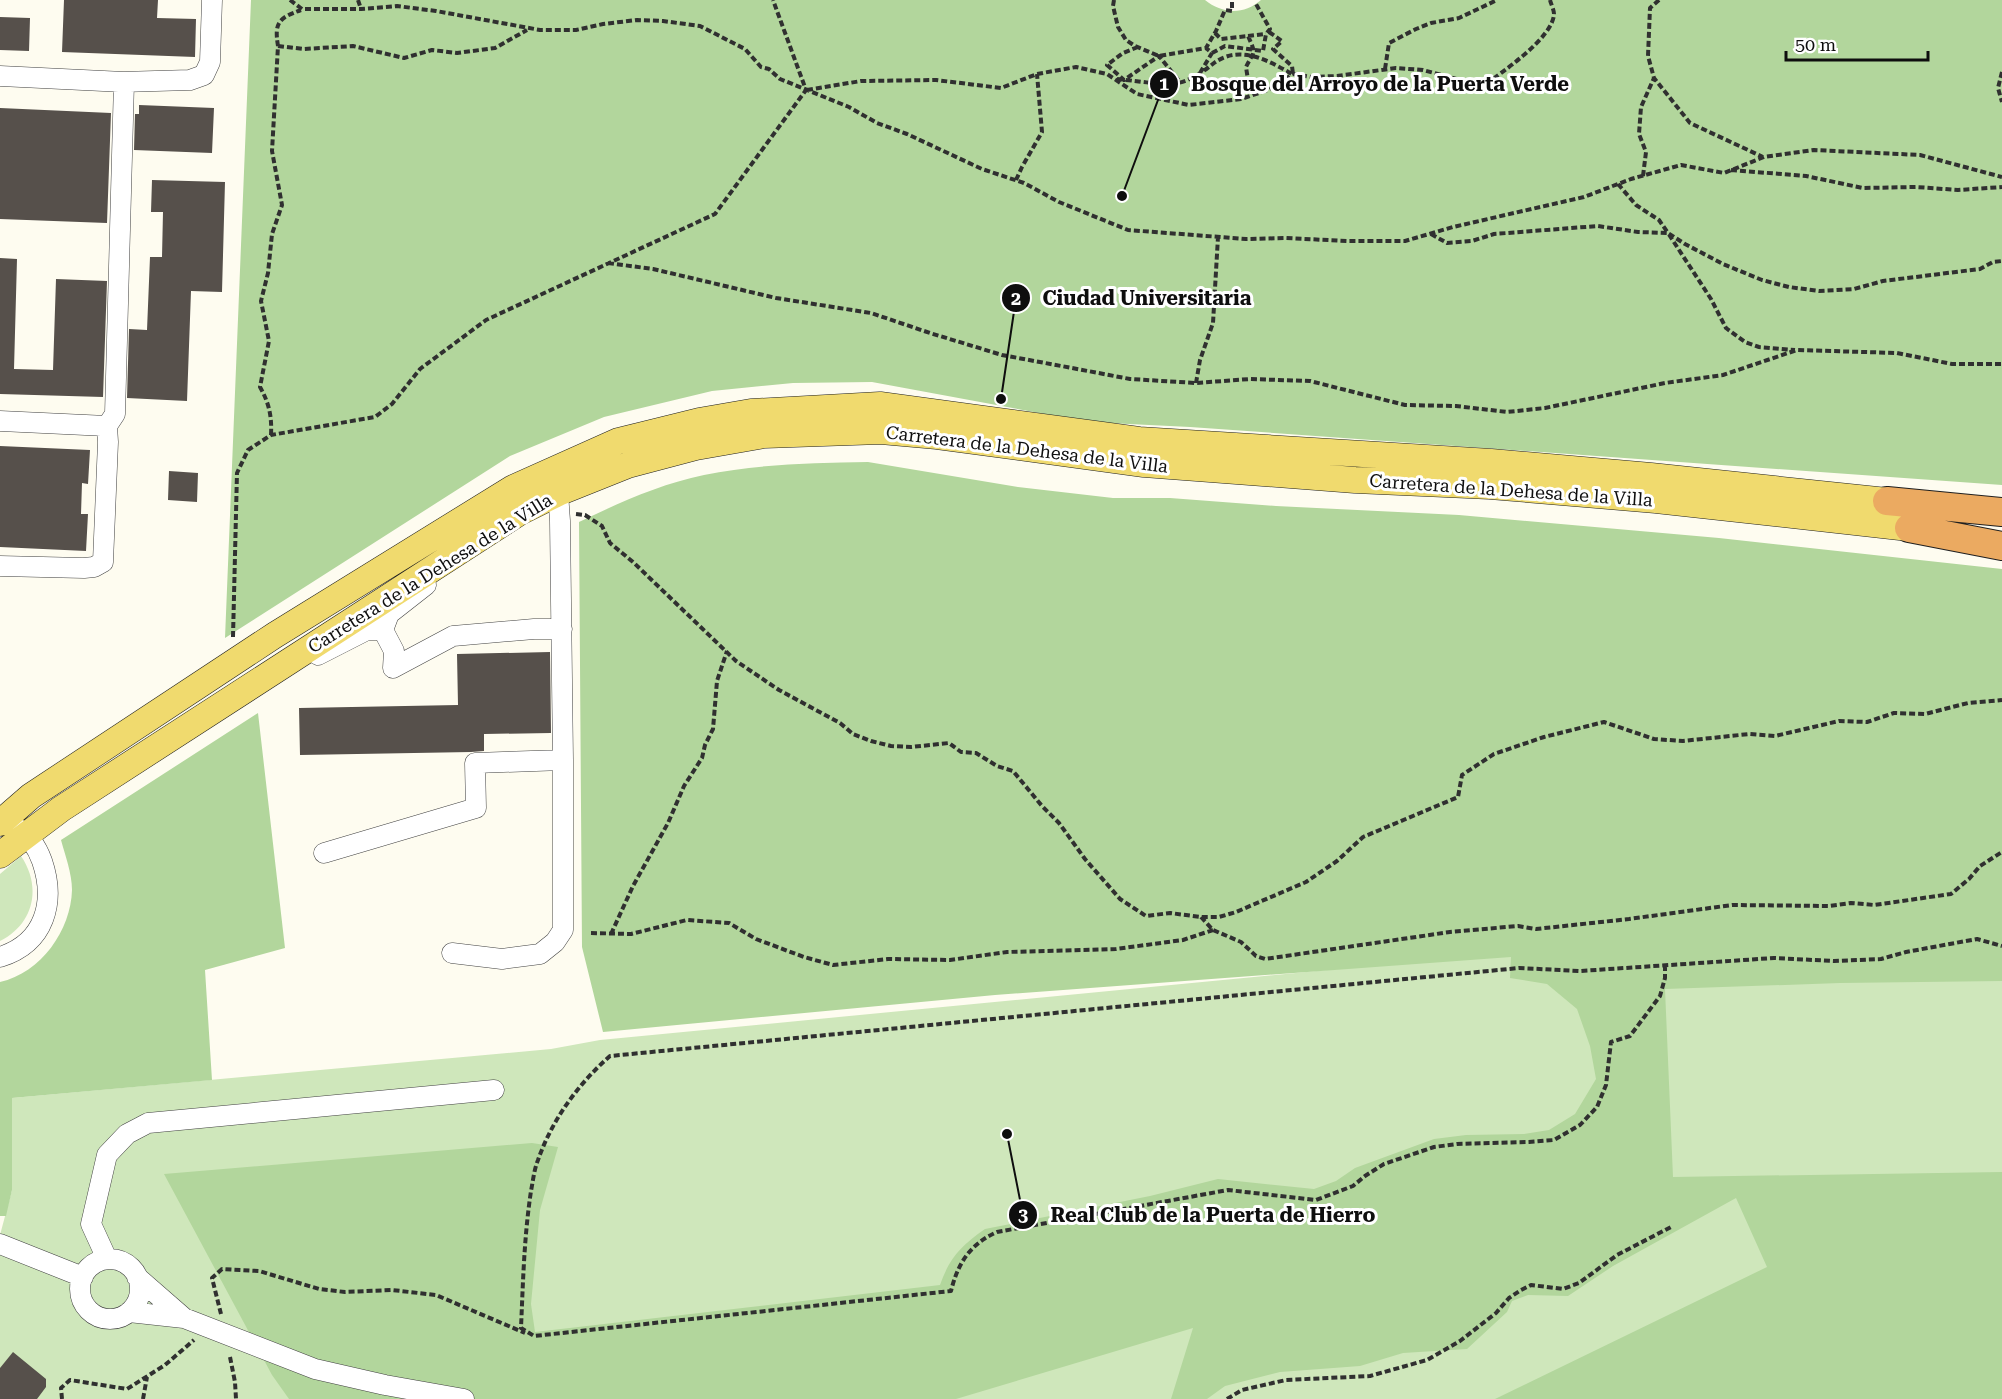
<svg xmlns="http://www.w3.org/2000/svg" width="2002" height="1399" viewBox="0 0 2002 1399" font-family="'Roboto Serif',serif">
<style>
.green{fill:#cfe7bb}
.forest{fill:#b2d69c}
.building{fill:#56504b}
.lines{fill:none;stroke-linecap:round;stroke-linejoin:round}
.minor-casing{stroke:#414141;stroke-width:21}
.major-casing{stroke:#1f1f1f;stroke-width:27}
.highway-casing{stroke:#1f1f1f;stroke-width:30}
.path{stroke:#303030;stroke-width:4;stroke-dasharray:6 3;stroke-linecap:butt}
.minor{stroke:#fff;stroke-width:20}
.major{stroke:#f0da6e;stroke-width:26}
.highway{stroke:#ebaa61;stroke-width:28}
.labels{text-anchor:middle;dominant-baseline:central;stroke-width:6;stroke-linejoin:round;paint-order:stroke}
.street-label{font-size:18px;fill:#0e0e0e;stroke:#fff}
.leader{fill:none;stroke:#0e0e0e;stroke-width:2}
.callout-dot{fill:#0e0e0e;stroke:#fff;stroke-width:2}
.mark-label{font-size:18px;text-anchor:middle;font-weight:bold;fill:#fff}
.callout-label{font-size:20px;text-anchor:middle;font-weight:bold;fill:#0e0e0e;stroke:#fff;stroke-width:6;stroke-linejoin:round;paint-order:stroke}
</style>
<rect width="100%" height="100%" fill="#fefcf0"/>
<!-- green -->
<path class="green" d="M21 856C42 887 34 924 0 941V874Z
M2002 905V1399H0V1235L12 1190V1098L551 1049 600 1040Z"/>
<!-- forest -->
<path class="forest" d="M251 0H1205C1222 14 1244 15 1261 0H2002V485L1190 427 1088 422 872 382 793 383 712 391 604 417 510 456 225 638Z
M868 462 1018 487 1113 498H1170L1276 506 1459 515 1719 538 2002 569V981L1840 983 1665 989 1673 1177 2002 1172V1399H1495L1767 1267 1736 1198 1613 1266 1568 1296 1528 1295 1512 1301 1507 1312 1467 1349 1403 1353 1360 1366 1280 1372 1225 1386 1207 1399H1171L1193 1328 956 1399H289L272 1375 164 1174 532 1143 558 1147 540 1210 531 1304 535 1332 940 1285C950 1257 961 1246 985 1229L1150 1196 1218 1179 1314 1189 1336 1181 1355 1168 1434 1139 1466 1135 1524 1134 1549 1130 1575 1114 1596 1079 1590 1046 1577 1009 1547 984 1510 978 1511 957 995 995 603 1032 582 947 579 522C619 503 660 484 704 475 758 464 813 463 868 462Z
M258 713 285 948 205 970 212 1080 12 1098V1190L6 1216H0V982C41 973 71 930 72 890 72 873 65 855 61 840Z"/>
<!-- building -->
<path class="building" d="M64 0H158L157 18 196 19 195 57 62 52Z
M0 17 30 18 29 51 0 50Z
M139 105 214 108 212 153 134 150 135 114H139Z
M0 108 111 113 107 223 0 219Z
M152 180 225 182 222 292 191 291 187 401 127 398 129 329 147 330 150 257H162L163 212H151Z
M0 258 17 259 14 369 53 370 56 279 107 281 103 397 0 394Z
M0 446 90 450 88 484 82 483 81 514H88L86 551 0 547Z
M169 471 198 473 197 502 168 500Z
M550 652 551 733 484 734V751L471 752 300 755 299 708 458 705 457 654Z
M13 1352 46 1379V1387L37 1399H0V1368Z"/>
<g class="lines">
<!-- minor casing -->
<g class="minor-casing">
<path id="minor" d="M0 76 124 82 115 414 107 426 0 421
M121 82 190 80 204 75 210 62 212 0
M0 566 84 568 94 567 103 562 108 442 107 426
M383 630 394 651 393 668 453 636 534 629H562
M318 655 367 630H383L389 614 426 585
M324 853 476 808 475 763 563 760
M452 953 502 959 540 954 555 942 563 930V760L560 521 558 493
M0 957C45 943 56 902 42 861 37 847 30 836 17 828
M0 1244 83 1277
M107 1259 91 1224 107 1155 127 1134 148 1123 494 1090
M80 1289a30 30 0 1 1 60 0a30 30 0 1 1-60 0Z
M137 1277 184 1318
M129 1312 184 1318 315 1369 385 1385 464 1399"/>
</g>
<!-- major casing -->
<g class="major-casing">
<path id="major" d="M0 823 31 796 275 635 513 488 618 441 699 421 751 412 880 405 1139 440 1491 462 1651 476 1887 501
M0 855 61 809 520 512 558 493 628 465 696 447 764 435 881 431 937 436 1144 464 1355 480 1490 486 1656 500 1909 528"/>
</g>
<!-- highway casing -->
<g class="highway-casing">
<path id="highway" d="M1887 501 2002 512
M1909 528 2002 546"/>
</g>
<!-- path -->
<path class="path" d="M290 0 302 9H361L397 6 436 11 540 30H576L603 24 637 20 663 21 700 26 745 49 761 67 769 69 780 79 849 107 877 123 907 134 982 169 1024 183 1059 202 1128 230 1246 239 1285 238 1348 241H1405L1453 227 1584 197 1631 179 1681 165 1724 173 1764 157 1814 150 1920 155 2002 177
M358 0 361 9
M1114 0 1113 6 1118 27 1126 40 1135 46 1159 56 1206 48 1216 31 1225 10 1232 11V0
M1659 0 1650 8 1648 56 1654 78 1690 123 1763 157
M1269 32 1282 41 1273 49 1292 66 1293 74
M1215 33 1221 39 1248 36C1257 56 1254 50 1246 67L1248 80 1243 85 1255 94
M1248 36 1266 34
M278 46 304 49 353 46 404 58 432 50 457 53 495 48 527 30
M1138 47 1123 53 1107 65 1124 80 1159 56 1180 82
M1212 53 1225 46 1263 51 1266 34 1270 29 1256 4
M1385 69 1389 43 1416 29 1431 23 1459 18 1497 0
M2002 72 1998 88 2002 102
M1200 73 1212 53 1206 48
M1117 79C1131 80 1165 86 1178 83 1192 80 1204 71 1214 63 1240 44 1269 61 1292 74
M807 90 861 81 936 80 1001 88 1037 74 1076 67 1107 74 1137 94 1189 105 1241 99 1268 90 1293 74 1311 77 1337 76 1396 68 1423 70 1483 86C1501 73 1553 38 1554 14 1554 10 1551 4 1550 0
M1731 170 1806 176 1863 188 1916 187 1958 190 2002 187
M1643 176 1646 152 1639 134 1641 107 1654 78
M1016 180 1022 167 1042 132 1037 74
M1618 184 1636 205 1659 220 1668 233 1685 244 1723 264 1762 280 1789 287 1819 291 1854 289 1883 281 1980 269 1993 262 2002 261
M1431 234 1447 243 1472 241 1494 234 1598 226 1638 232 1668 233 1711 299 1726 328 1745 342 1759 347 1795 350
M608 263 653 269 776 298 871 313 930 333 1002 355 1072 368 1130 379 1196 383 1250 379 1310 381 1405 405 1456 406 1507 412 1545 408 1665 383 1723 375 1797 350 1897 353 1952 364H2002
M1196 383 1200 360 1213 323 1218 237
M271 435C272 416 269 403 260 387L269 341 261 301 268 273 272 234 282 205 272 151 278 46C274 22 279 18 301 10
M576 514 585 515 602 526 610 543 633 562 736 661 779 690 840 723 853 734 871 741 891 746 911 747 949 743 961 752 976 753 997 766 1013 771 1042 806 1059 823 1085 859 1120 899 1146 916 1170 913 1201 917H1219L1236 912 1306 882 1337 861 1363 837 1458 797 1462 775 1494 754 1544 737 1604 722 1654 739 1683 741 1749 734 1775 736 1839 721 1867 722 1894 713 1925 714 1968 703 2002 700
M233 637 237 473 248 450 271 435 375 417 392 404 420 369 486 320 715 214 806 90 773 0
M1201 917 1213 930 1241 942 1256 956 1265 959 1450 932 1518 926 1536 929 1629 919 1732 905 1829 906 1851 903 1874 905 1951 894 1969 879 1980 866 2002 852
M591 933 631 934 687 920 729 923 756 939 804 957 833 965 888 959 950 960 1007 952 1116 949 1183 940 1213 930
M611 934 633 886 668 823 684 786 702 758 705 745 713 729 717 681 727 651
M1665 965V978L1660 996 1630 1036 1611 1042 1606 1085 1597 1107 1580 1125 1554 1140 1529 1142 1457 1144 1434 1147 1384 1164 1365 1176 1353 1186 1316 1200 1228 1190 997 1232C970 1244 958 1263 951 1291L534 1336 521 1328C523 1283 524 1237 531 1191 533 1181 534 1170 538 1160 552 1120 578 1084 610 1056L1519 968 1580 971 1774 958 1834 961 1881 959 1906 952 1977 939 2002 946
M221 1314 212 1278 222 1269 259 1271 319 1289 345 1292 392 1290 436 1295 525 1333
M230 1357 235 1382 236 1399
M62 1399 61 1388 70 1380 127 1389 165 1365 194 1340
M143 1399 147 1377
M1227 1399 1242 1390 1286 1380 1370 1376 1427 1360 1460 1341 1496 1313 1509 1298 1521 1290 1531 1285 1563 1289 1579 1283 1617 1255 1671 1227"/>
<!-- minor -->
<use href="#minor" class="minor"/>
<!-- major -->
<use href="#major" class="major"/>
<!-- highway -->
<use href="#highway" class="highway"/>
</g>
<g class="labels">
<!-- street labels -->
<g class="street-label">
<text transform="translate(1027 449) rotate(7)">Carretera de la Dehesa de la Villa</text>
<text transform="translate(1511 490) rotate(4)">Carretera de la Dehesa de la Villa</text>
<text transform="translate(430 573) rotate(-32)">Carretera de la Dehesa de la Villa</text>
</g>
</g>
<!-- callouts -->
<path class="leader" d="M1122 196L1164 84M1001 399L1016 298M1007 1134L1023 1215"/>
<g class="callout-dot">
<circle cx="1122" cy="196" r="6"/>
<circle cx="1001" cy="399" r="6"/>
<circle cx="1007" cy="1134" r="6"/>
<circle cx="1164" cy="84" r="15"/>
<circle cx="1016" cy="298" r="15"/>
<circle cx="1023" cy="1215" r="15"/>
</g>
<g class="mark-label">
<text x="1164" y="90">1</text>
<text x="1016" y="305">2</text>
<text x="1023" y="1221">3</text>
</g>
<g class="callout-label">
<text x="1380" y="91">Bosque del Arroyo de la Puerta Verde</text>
<text x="1147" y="305">Ciudad Universitaria</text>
<text x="1213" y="1222">Real Club de la Puerta de Hierro</text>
</g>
<!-- scale -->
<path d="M1786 51v9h142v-9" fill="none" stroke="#0e0e0e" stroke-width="3"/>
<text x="1795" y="51" font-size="18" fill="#0e0e0e" stroke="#ffffff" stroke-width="4.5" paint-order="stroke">50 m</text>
</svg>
